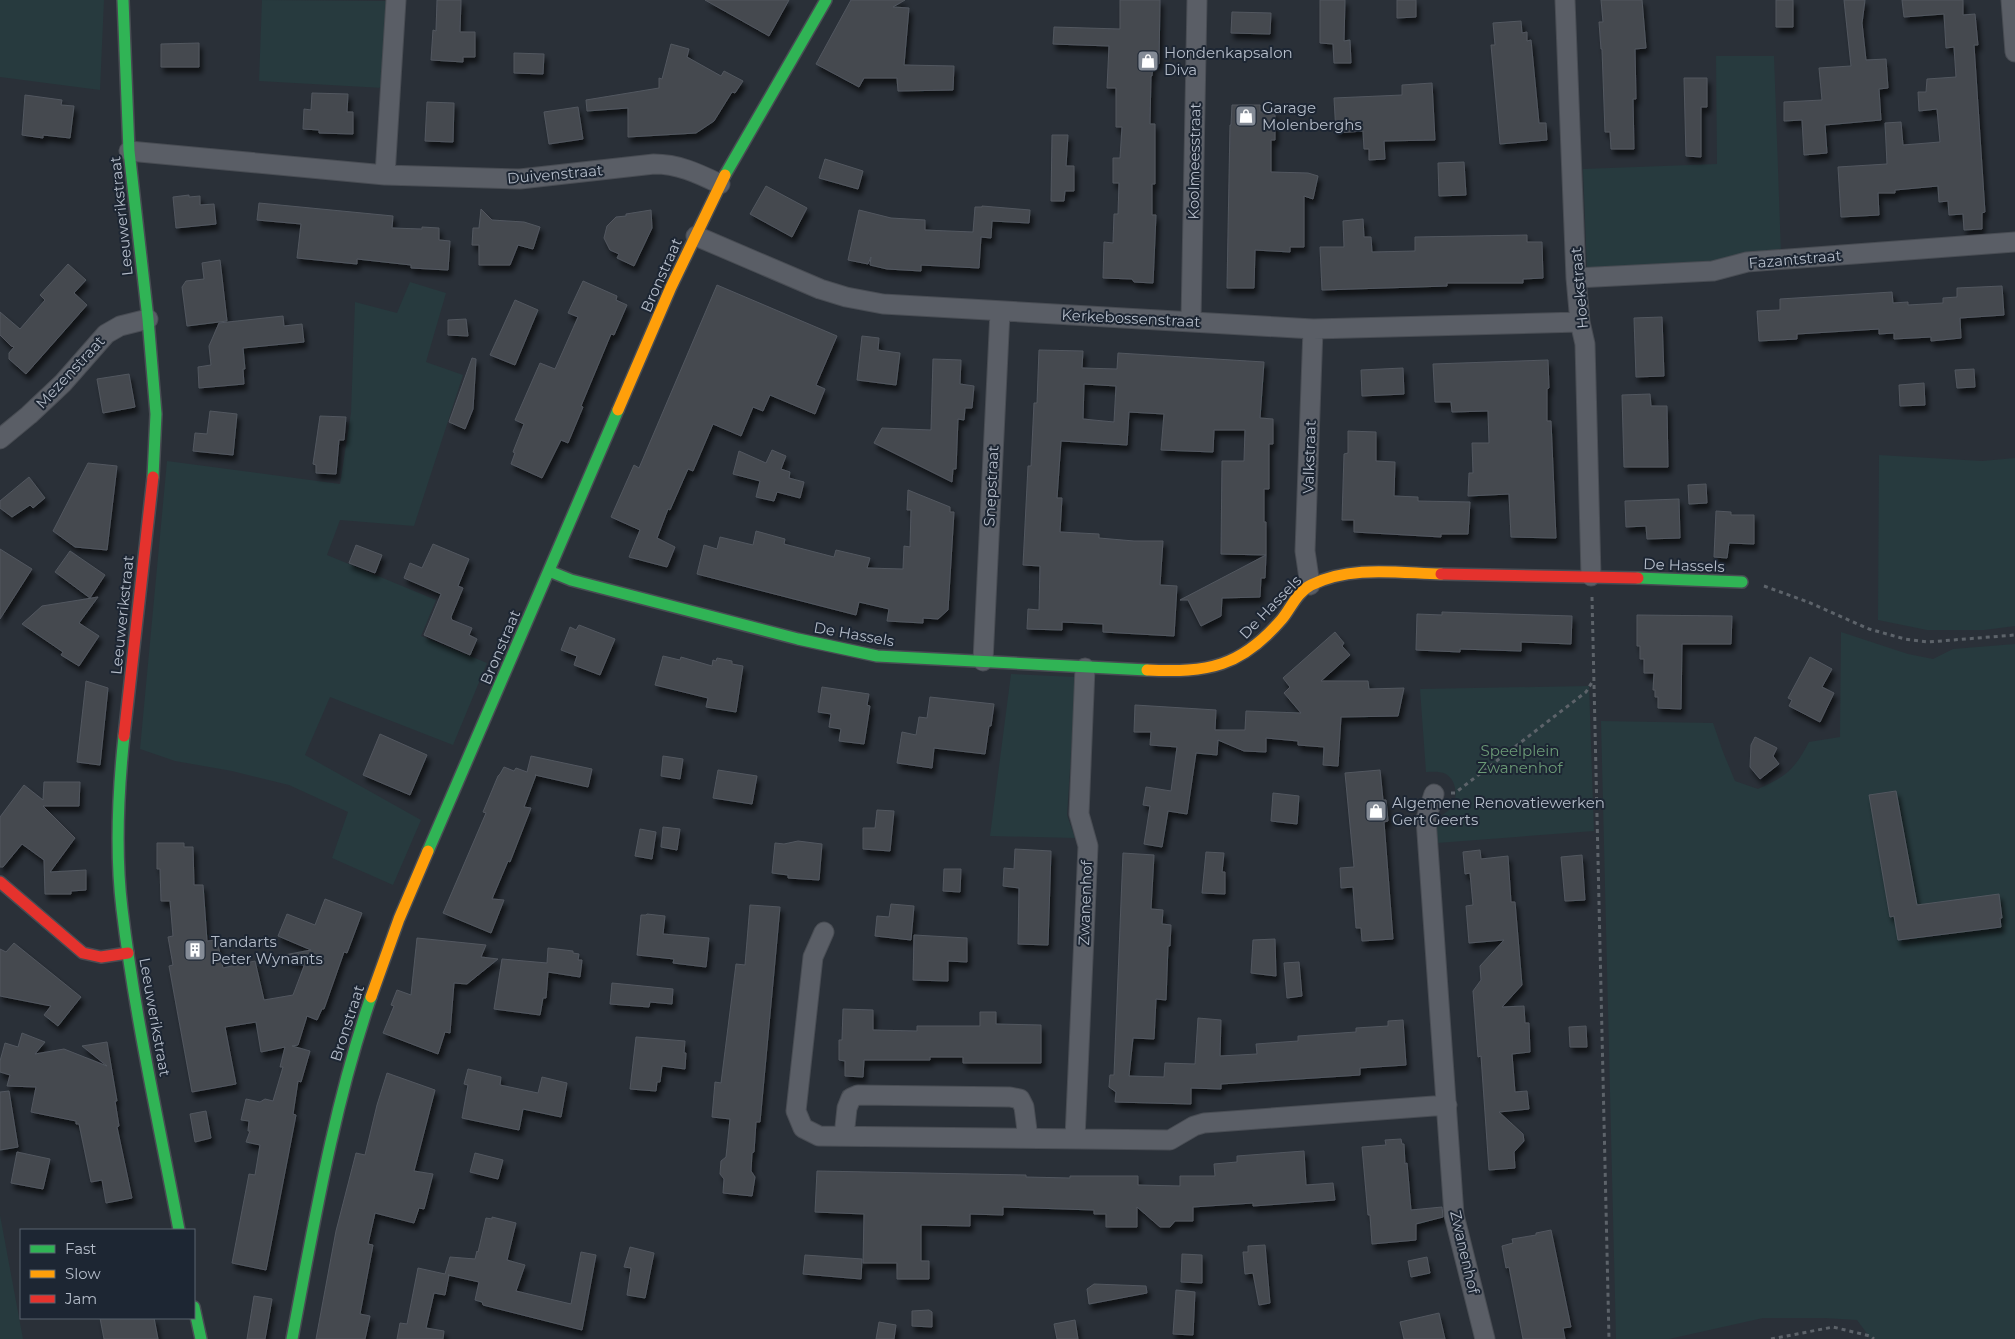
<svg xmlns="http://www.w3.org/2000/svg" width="2015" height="1339" viewBox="0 0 2015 1339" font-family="Montserrat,sans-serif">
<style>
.green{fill:#273a3e}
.building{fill:#444950;stroke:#52575f;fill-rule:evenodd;filter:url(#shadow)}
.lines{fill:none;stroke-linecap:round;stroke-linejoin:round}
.street-casing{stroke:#484c53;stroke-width:21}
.fast-casing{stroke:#484c53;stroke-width:14}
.slow-casing{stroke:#484c53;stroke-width:14}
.jam-casing{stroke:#484c53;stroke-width:14}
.path{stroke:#5d636a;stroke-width:3;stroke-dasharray:4 4;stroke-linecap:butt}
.street{stroke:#5a5e66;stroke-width:19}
.fast{stroke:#30b455;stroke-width:11}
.slow{stroke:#ff9f0a;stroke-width:11}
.jam{stroke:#e5322d;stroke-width:11}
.labels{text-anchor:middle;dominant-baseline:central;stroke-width:4;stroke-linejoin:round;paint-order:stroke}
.poi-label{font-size:15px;fill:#b4bcc9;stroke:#1d2633;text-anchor:start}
.street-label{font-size:15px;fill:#b4bcc9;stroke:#1d2633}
.park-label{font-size:15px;fill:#6b9a76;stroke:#1d2633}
</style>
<defs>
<filter id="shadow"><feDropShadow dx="3" dy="5.5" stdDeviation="2.5" flood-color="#0009"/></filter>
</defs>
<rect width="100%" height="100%" fill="#2a3038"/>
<!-- green -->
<path class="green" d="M0 0H104L100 90 0 77Z
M262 0 386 1 383 88 259 81Z
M1716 56H1774L1781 254 1713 261 1587 269 1583 169 1717 164Z
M410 282 446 293 426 362 463 375 414 526 340 520 327 555 436 600 421 636 487 663 453 745 330 697 305 755 421 820 393 885 332 858 348 812 289 785 232 771 175 761 140 749 167 461 340 484 351 413 355 302 397 313Z
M1879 455 1982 461 2015 458V626L1984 630H1927L1878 620Z
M1841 632 1908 654 1933 659 1953 649 2015 644V1339H1871L1857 1320 1824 1318H1763L1669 1339H1616L1601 721 1713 723 1723 752 1735 781 1758 789C1786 777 1795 769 1809 742L1840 737Z
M1011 674 1076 677 1067 815 1075 838 990 836Z
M1589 686 1594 831 1437 843 1435 822C1439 816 1445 814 1450 809 1459 799 1457 781 1446 774 1439 771 1433 772 1426 772L1420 689Z
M0 1215 23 1339H0Z"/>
<!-- building -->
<path class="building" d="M437 0H461L460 32H475V57H463V62L431 60 433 30 436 31Z
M705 0H789L769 36Z
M851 0H905L893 7 909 8 904 65 954 66 953 90 898 91 897 78H864L859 87 816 64Z
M1120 0H1160L1159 64H1153L1152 76H1151L1150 124H1155V184H1152V215H1156L1153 283 1134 282 1132 279 1103 278 1104 242 1113 243 1114 214H1118L1119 183H1113V158H1120L1122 127H1116V88H1107L1109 46 1053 44 1054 27 1120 29Z
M1320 0H1345L1344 41 1350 40 1351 63H1334L1333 44 1320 43Z
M1397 0H1416V17L1397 18Z
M1601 0H1642L1646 48 1635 49 1636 99H1633L1634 149H1611L1610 132H1605L1602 49H1601L1599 22H1603Z
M1776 0H1793V27H1776Z
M1844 0H1865L1862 23 1866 60 1886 59 1888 88 1879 89 1881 120 1825 125 1827 153 1804 155 1802 120 1784 121V102L1822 100 1819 68 1851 66Z
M1902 0H1963V15L1975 14 1978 45H1974L1985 212 1982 213V229L1964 230 1963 214 1949 215 1948 201 1939 202 1938 186 1895 190V193H1878L1879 215 1841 217 1838 167 1887 164 1885 123 1901 122 1903 145 1940 142 1937 109 1919 111 1918 92H1926L1927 79 1956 77 1954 47 1946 48 1944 14 1904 17Z
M1232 12 1271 13 1270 34 1231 33Z
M1521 21 1522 33 1527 32V41L1531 40 1539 123H1546L1547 140 1500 144 1491 45H1495L1493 23Z
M199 43V67H161V44Z
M671 44 689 49 687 57 721 76 724 71 743 81 735 93 732 92 714 121 696 133 628 137V108L587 111 586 100 659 88V78L662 79Z
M514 53 544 54 543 74 514 73Z
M1684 78H1707V107H1701V157L1686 156Z
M1432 83 1435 140 1384 141 1385 159 1369 160V149H1364L1363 131 1336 133 1334 98 1402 95V85Z
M312 93 348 94 347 112H353V134L319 133V130L303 129 304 109 311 110Z
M25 95 62 100 61 105 74 106 70 138 43 135V138L22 135Z
M427 102 454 103 453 142 425 141Z
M1232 105H1260V112H1275V140H1271V172L1308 173 1318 176 1313 199 1304 196V247H1290V252L1255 250 1254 288H1227L1230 125H1231Z
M578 107 583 139 549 144 544 112Z
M1052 135H1068L1066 166H1074V191H1065L1064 201H1051Z
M825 159 863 171 858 189 819 178Z
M1464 162 1466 195 1439 196 1438 163Z
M766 186 807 208 792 237 750 214Z
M189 195V197L200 196V205L214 204 216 224 176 228 173 197Z
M259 203 393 216 392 228 422 229V227L439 228V240L450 241 448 270 411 268V265L357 259V264L297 258 301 224 257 220Z
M982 206 1030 210 1029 223 992 221 991 238 981 237 979 268 921 265V271L887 269 870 265 871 257 868 264 848 260 859 210 891 218 925 220V230L973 232 975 207H982Z
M481 209 492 220 524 222 540 227 533 249 518 245 510 265H479V245H472L473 228H479Z
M651 210 652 228 634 266 617 258 619 254 610 250 604 238 607 226 616 217 626 216V214Z
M1363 219 1364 237H1371L1372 252 1415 251V237L1527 235V242H1542L1543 278 1523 279V283H1447V286L1322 290 1320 247H1344L1343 221Z
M220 260 227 321 187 326 182 287 186 281 204 279 202 263Z
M68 264 86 280 74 293 87 305 26 374 9 359V353L14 347 11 346 0 335V312L20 329 45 300 40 295Z
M583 281 617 296 616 300 627 305 614 335 611 334 581 406 583 407 568 443 561 440 542 478 511 464 515 453 513 452 524 424 515 420 540 363 555 369 578 317 568 313Z
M717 285 837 336 816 385 825 389 815 414 770 395 763 411 753 407 741 436 713 424 693 471 688 469 670 510 668 509 657 538 675 547 667 567 629 557 640 530 611 517 634 465 639 468Z
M2002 286 2004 315 1960 318 1961 338 1931 341V337L1894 339V333L1879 334V329L1797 334V339L1759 341 1757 311 1780 310V299L1892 292 1893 303 1908 302V305L1943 303V298L1957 297V288Z
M515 300 538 310 515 365 490 355Z
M283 316 284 326 302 324 304 342 243 348 245 369H243L244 384 199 388 198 367 211 365 209 346 219 323Z
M1662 317 1664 376 1636 377 1634 318Z
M466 319 468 336 448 335V320Z
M862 336 879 338 878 350 900 353 896 385 857 380Z
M1039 350 1083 351 1082 368 1117 369 1118 353 1264 362 1260 418 1273 419V444H1269V489H1264V522H1266V555L1221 554 1222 461H1244L1245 430H1214L1213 452 1161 450 1164 414 1129 412 1127 445 1061 441 1057 498H1062L1060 532 1099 534V538L1134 541H1163L1160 585 1177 586 1174 636 1103 632V624L1062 622V630L1027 629 1028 609 1039 610 1040 566 1023 565 1028 466H1031L1034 403H1037ZM1084 384 1116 386 1114 422 1083 419Z
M472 358 476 359 473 409 465 429 449 422Z
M933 359 961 360 960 384 974 386 972 408H965L964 420 958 419 956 469H953L952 482 874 443 882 428 931 430Z
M1548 360 1549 388 1547 389V421H1551L1556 538 1511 537 1509 494 1468 496 1469 473H1473L1472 443H1489L1488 411 1452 412 1451 402H1435L1433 364Z
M1403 368 1404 394 1362 396 1361 370Z
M1974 369 1975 387 1957 388 1955 370Z
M129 374 135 407 103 413 97 379Z
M1924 383 1925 405 1900 406 1899 385Z
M1650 394 1651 406H1667L1668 467H1624L1622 395Z
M210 411 237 414 233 455 193 451 195 433 207 434Z
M320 416 346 417 344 440H339L336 474 316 473V465L313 464Z
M1348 431 1376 432V461L1395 462 1394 496 1418 497V501L1470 502 1468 534H1441V537L1354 532V520H1342L1344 454 1348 453Z
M772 450 786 456 781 469 790 472 789 478 804 482 800 498 777 492 774 501 756 497 760 481 733 474 739 451 766 463Z
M88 463 117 466 107 550 75 547 53 531Z
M29 477 45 498 33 508 30 505 12 517 0 508V501Z
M1706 484 1707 503 1689 504 1688 485Z
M908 490 950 507V512H954L948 610 938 619 923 618V623L887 621 889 609 859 602 856 615 697 574 704 545 717 549 720 537 753 545 756 531 785 539 784 544 834 557 836 550 870 558 867 568 903 569 904 546 910 547 911 510H907Z
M1679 499 1680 538 1647 539 1646 526 1626 527 1625 501Z
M1716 511 1731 512V515H1754V544L1729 543 1727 558 1714 557Z
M433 544 469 559 458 586 463 588 451 617 452 620 472 628 469 635 477 639 470 655 424 635 441 594 404 578 410 563 422 568Z
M356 545 382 555 375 573 349 563Z
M0 549 32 569 0 619Z
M70 551 105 575 90 598 55 572Z
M1266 555 1265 578H1261L1260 597 1222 598 1221 616 1201 626 1188 600H1180Z
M98 597 79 623 99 636 79 666 61 655 63 652 22 624 42 606Z
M1442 612 1572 616 1571 644 1521 642V651L1460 649V652L1416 650 1417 614 1442 615Z
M1637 615 1732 616 1731 644H1682L1681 709 1658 708V697H1655V690H1653L1654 673H1644V659H1640V646H1637Z
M579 625 615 639 600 675 574 665 577 656 561 650 570 627 576 630Z
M1335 632 1344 643 1342 646 1350 655 1321 681H1368L1369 689 1404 688 1398 716 1341 717 1338 766 1323 765 1324 747 1298 745V741L1266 738V752L1244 751 1218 740 1217 755 1196 753 1187 814 1168 811 1162 847 1144 844 1150 806 1143 805 1146 787 1171 791 1177 747 1150 745 1151 732H1134L1135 705 1216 710 1215 730H1245L1246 711 1301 713 1284 693 1290 687 1283 678Z
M663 656 680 660 681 657 712 666 713 660 716 661 717 658 732 661V664L743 666 736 712 706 707 708 698 655 685Z
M1810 657 1832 669 1822 687 1834 693 1820 722 1789 706 1792 700 1788 698Z
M86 681 108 688 100 765 77 762Z
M822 687 869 694 867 705 870 706 864 744 839 741 841 729 829 727 831 714 818 712Z
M930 697 994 704 991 726H989L985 754 934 748 932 768 897 763 902 732 916 735 919 717 927 718Z
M380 734 427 755 410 795 363 775Z
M1755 737 1777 748 1773 756 1779 764 1760 779 1750 767 1751 745Z
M531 756 592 769 588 787 535 775H536L524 807 531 808 510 862 508 861 492 899 504 900 491 933 443 913 486 813 483 812 498 776 500 774 504 767 514 771 516 768 527 772Z
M663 756 683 759 680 779 661 776Z
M718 770 757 776 752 804 713 798Z
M1380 770 1383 800H1386L1388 821 1384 822 1393 939 1362 941 1361 928H1356L1353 887 1341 888 1340 868 1354 867 1345 773Z
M44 782H80L79 806H43L75 838 50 872 86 870V890L71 891V894H45L44 860 22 844 3 867H0V817L24 785 43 800Z
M1896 791 1917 905 1999 894 2002 918H2000L2001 927 1898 940 1894 916 1890 917 1869 795Z
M1273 793 1299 796 1297 824 1271 821Z
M877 810 894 811 890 851 863 849V828H875Z
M663 827 680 829 677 850 661 847Z
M640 829 656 832 652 859 635 856Z
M798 841 822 844 819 880 788 878V875L772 873 775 843 784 844Z
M157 843H184V847H193L194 885H203L207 941 217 940 223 968 255 961 264 1000 293 995 304 966 279 956 311 950 278 936 287 914 315 925 325 899 362 913 347 953 344 952 324 1009H322L317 1020 307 1016 298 1045 292 1046 310 1051 301 1082 298 1081 293 1114 296 1115 266 1270 232 1263 249 1174 255 1175 260 1145 246 1142 250 1131H248L249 1121 241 1120 246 1099 260 1102 265 1099 273 1101 283 1067H280L285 1047 261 1052 256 1022 225 1027 236 1084 192 1092 169 966 173 965 168 937 173 936 170 901H161L160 869H157Z
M1015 849 1051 851 1048 945 1018 944 1019 888 1003 886 1004 868 1014 869Z
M1480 850 1481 859 1508 856 1511 902H1515L1522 985 1502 1007 1524 1006 1525 1023H1529L1530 1052 1512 1054 1515 1092 1527 1091 1529 1109 1499 1112 1523 1134 1524 1141 1514 1152 1515 1168 1489 1170 1481 1056 1478 1057 1473 991 1481 980 1480 966 1504 940 1469 943 1466 906 1473 905 1470 873 1465 874 1463 852Z
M1206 852 1224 853 1222 872H1225V894L1202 893Z
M1123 853 1154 855 1151 909 1163 910 1162 924 1171 925 1170 946H1168L1166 1000 1156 999 1154 1039 1133 1038 1129 1076 1164 1077 1165 1063 1195 1064 1198 1018 1221 1020 1220 1056 1257 1054 1256 1044 1298 1041V1036L1356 1032V1028L1388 1026V1021L1403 1020 1406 1065 1360 1068V1075L1221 1084V1089L1191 1088V1104L1115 1102 1116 1092 1109 1087 1110 1075H1114Z
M1582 855 1585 900 1565 901 1561 857Z
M944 869H961L960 892 943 891Z
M891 904 914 906 911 940 875 936 877 916 889 917Z
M750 905 780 907 760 1122H756L754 1152 752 1153 751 1171 755 1177 752 1196 723 1193 724 1179 720 1174 721 1161 726 1157 730 1119 712 1117 715 1082 721 1083 736 964 745 965Z
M647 914 665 916 663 934 709 938 706 967 673 963 674 959 637 955 641 915H646Z
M914 935 967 938V962L948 961V981L913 980Z
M417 938 486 945 481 957 498 959 467 984 454 983 450 1033 445 1032 438 1054 383 1033 394 1006 391 1005 397 990 411 995Z
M1275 939 1276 976 1251 973 1253 940Z
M14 943 81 997 58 1026 44 1015 51 1006 0 996V949L6 952Z
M548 948 573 951V953L579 954 578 960H582L580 977 548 972 546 998H543L540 1015 494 1009 502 959 547 963Z
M1299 962 1302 996 1287 998 1284 963Z
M612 983 673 989 672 1004 650 1002 649 1007 610 1004Z
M843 1009 873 1010V1030L917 1031V1026H980V1012H996V1024L1041 1025V1063H963V1057H930V1060H864L863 1077 845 1076V1061L839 1060V1040H842Z
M1586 1026 1587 1047H1570L1569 1027Z
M22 1033 45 1042 35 1054 64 1049 107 1066 82 1046 107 1042 117 1101H115L119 1126 117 1127 132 1198 106 1203 102 1180 91 1182 79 1124H76V1121L31 1112 36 1087 7 1086 10 1075 0 1072V1061L5 1043 18 1047Z
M636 1037 685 1041 684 1053H686L685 1069 662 1066 660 1082H657L656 1091 630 1089Z
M468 1069 501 1077 500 1085 538 1093 542 1077 567 1083 561 1117 523 1109 519 1130 462 1118 468 1085 464 1084Z
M387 1073 435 1090 414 1171 433 1174 424 1209 419 1208 414 1223 375 1213 368 1244 373 1245 360 1314 370 1316 365 1339H316L336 1231 356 1153 365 1155 377 1105Z
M9 1091 18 1147 0 1150V1092Z
M206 1111 211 1138 195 1142 190 1114Z
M1401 1139 1402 1144H1404L1405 1164 1407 1163 1411 1210 1442 1207 1443 1217 1416 1224V1240L1372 1244 1370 1215H1368L1362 1147 1386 1145 1385 1140Z
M1304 1151 1306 1185 1333 1183 1335 1200 1253 1206V1203L1193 1207V1221H1175L1170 1227H1160L1137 1207V1227H1106V1214H1094V1210L1003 1207V1215L970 1214V1226L921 1225V1261H929V1279H897V1263H863L864 1214 815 1212 817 1171 1026 1175V1177L1070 1178V1176H1138V1185L1180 1186V1176H1215L1214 1164 1237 1162V1156Z
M17 1152 50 1159 43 1189 11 1183Z
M475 1153 503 1160 498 1179 470 1172Z
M492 1217 516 1223 507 1260 525 1265 516 1291 571 1304 581 1252 596 1255 582 1330 483 1305 482 1302 475 1300 479 1282 448 1275H449L445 1295 434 1293 426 1328 444 1331 443 1339H397L400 1323 407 1324 418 1268 445 1274 450 1257 475 1259 477 1251 478 1252 486 1218 492 1219Z
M1551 1230 1571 1327 1563 1328 1565 1339H1523L1509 1267 1506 1268 1502 1246 1513 1243 1512 1239 1536 1235V1233Z
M1265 1245 1270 1303 1259 1305 1253 1273 1245 1274 1243 1252H1248V1246Z
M630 1247 654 1253 645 1298 627 1295 631 1268 624 1267Z
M1182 1254 1202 1255V1283L1181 1282Z
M805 1255 862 1259 861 1279 803 1274Z
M1427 1257 1430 1273 1411 1277 1408 1261Z
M1094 1284 1146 1286 1147 1293 1089 1304 1087 1289Z
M1176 1290 1195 1292 1193 1335 1173 1334Z
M254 1296 272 1299 265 1339H247Z
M929 1310 932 1312V1327L912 1326V1311Z
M1439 1313 1445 1339H1404L1400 1322Z
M100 1318H154L158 1339H104Z
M1075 1320 1078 1339H1057L1054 1324Z
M879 1322 896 1325 894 1339H876Z"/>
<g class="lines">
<!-- street casing -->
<g class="street-casing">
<path id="street" d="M1565 0 1576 278 1580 322 1585 344 1591 576
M2011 0 2015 52
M129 151 385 175 520 179 654 164C679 164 699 174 720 184
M385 175 396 0
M696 236 820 289 846 297 883 304 1313 329 1580 322
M1576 278 1713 271 1747 262 2015 242
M1191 321 1197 0
M0 439 29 415 63 383 106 334 120 326 148 319
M1310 585 1305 551 1313 329
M983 661 1000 312
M1434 794 1426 819 1454 1215 1485 1339
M824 932 813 957 796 1111 803 1128 819 1136 1170 1140 1194 1126 1204 1123 1447 1105
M844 1136 847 1108 851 1098 858 1095 1010 1097 1020 1099 1024 1107 1028 1138
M1075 1138 1088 846 1079 814 1085 668"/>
</g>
<!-- fast casing -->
<g class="fast-casing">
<path id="fast" d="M123 0 129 151 148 319 156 414 153 477
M725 175 826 0
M549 571 571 580 798 639 877 656 1147 670
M1638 578 1742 582
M124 736C118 793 115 852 122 909 135 1017 159 1124 179 1230
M428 851 618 410
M194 1307 201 1339
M292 1339C314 1224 333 1108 371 997"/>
</g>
<!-- slow casing -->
<g class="slow-casing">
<path id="slow" d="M618 410 671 287 725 175
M1147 670C1208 673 1241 667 1282 619 1291 608 1297 592 1311 585 1350 565 1399 573 1441 574
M371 997 399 919 428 851"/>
</g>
<!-- jam casing -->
<g class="jam-casing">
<path id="jam" d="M1441 574 1638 578
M124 736 153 477
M0 882 83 953 101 957 128 953"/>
</g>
<!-- path -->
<path class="path" d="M1764 586 1808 602 1869 629 1905 639 1928 642 2015 635
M1592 597 1609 1339
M1451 793H1455L1586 692 1594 679
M1771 1339 1833 1327 1870 1336 1874 1339"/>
<!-- street -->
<use href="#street" class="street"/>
<!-- fast -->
<use href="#fast" class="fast"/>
<!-- slow -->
<use href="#slow" class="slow"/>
<!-- jam -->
<use href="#jam" class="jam"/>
</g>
<!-- icons -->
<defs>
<g id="shop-square" transform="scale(1.125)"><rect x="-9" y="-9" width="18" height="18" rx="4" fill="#848b96" stroke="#1d2633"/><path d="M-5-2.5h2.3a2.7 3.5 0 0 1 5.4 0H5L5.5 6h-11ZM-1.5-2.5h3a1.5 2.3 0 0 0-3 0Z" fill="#fff"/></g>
<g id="building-square" transform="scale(1.125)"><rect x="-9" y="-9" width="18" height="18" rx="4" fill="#848b96" stroke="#1d2633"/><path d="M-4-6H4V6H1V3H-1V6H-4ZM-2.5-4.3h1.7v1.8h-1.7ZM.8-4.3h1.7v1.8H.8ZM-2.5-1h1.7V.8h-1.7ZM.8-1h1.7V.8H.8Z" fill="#fff"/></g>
</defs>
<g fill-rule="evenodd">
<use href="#shop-square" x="1148" y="61"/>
<use href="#shop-square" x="1246" y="116"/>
<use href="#shop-square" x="1376" y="811"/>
<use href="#building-square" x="195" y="950"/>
</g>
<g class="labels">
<!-- poi labels -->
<g class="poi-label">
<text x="1164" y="52">Hondenkapsalon<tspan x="1164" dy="17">Diva</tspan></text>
<text x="1262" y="107">Garage<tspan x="1262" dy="17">Molenberghs</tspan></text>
<text x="1392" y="802">Algemene Renovatiewerken<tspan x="1392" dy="17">Gert Geerts</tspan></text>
<text x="211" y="941">Tandarts<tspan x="211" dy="17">Peter Wynants</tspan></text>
</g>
<!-- street labels -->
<g class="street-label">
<text transform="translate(1194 161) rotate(-89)">Koolmeesstraat</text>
<text transform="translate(555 174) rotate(-5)">Duivenstraat</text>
<text transform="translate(121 216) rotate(-96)">Leeuwerikstraat</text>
<text transform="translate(1795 259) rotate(-5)">Fazantstraat</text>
<text transform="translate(661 275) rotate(-66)">Bronstraat</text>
<text transform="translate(1579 288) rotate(-95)">Hoekstraat</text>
<text transform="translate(1131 318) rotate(3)">Kerkebossenstraat</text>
<text transform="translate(70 372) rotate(-47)">Mezenstraat</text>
<text transform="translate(1309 457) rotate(-88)">Valkstraat</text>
<text transform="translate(991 486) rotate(-87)">Snepstraat</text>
<text transform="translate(1684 565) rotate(2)">De Hassels</text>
<text transform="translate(1270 607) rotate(-46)">De Hassels</text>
<text transform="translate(122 615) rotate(-84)">Leeuwerikstraat</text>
<text transform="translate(854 634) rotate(10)">De Hassels</text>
<text transform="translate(500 647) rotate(-67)">Bronstraat</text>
<text transform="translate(1085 903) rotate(-88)">Zwanenhof</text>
<text transform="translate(155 1017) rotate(80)">Leeuwerikstraat</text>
<text transform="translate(347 1023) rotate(-72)">Bronstraat</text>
<text transform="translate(1465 1252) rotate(77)">Zwanenhof</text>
</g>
<!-- park labels -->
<g class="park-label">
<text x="1520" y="750">Speelplein<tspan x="1520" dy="17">Zwanenhof</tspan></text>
</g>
</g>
<!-- legend -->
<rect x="20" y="1229" width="175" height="90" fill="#1d2633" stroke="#59626f"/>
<rect x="30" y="1245" width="25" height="8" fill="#30b455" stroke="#59626f"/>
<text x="65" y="1254" font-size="15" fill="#b4bcc9">Fast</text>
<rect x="30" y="1270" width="25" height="8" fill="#ff9f0a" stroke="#59626f"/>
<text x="65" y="1279" font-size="15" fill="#b4bcc9">Slow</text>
<rect x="30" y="1295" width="25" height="8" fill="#e5322d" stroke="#59626f"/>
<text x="65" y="1304" font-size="15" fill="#b4bcc9">Jam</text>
</svg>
